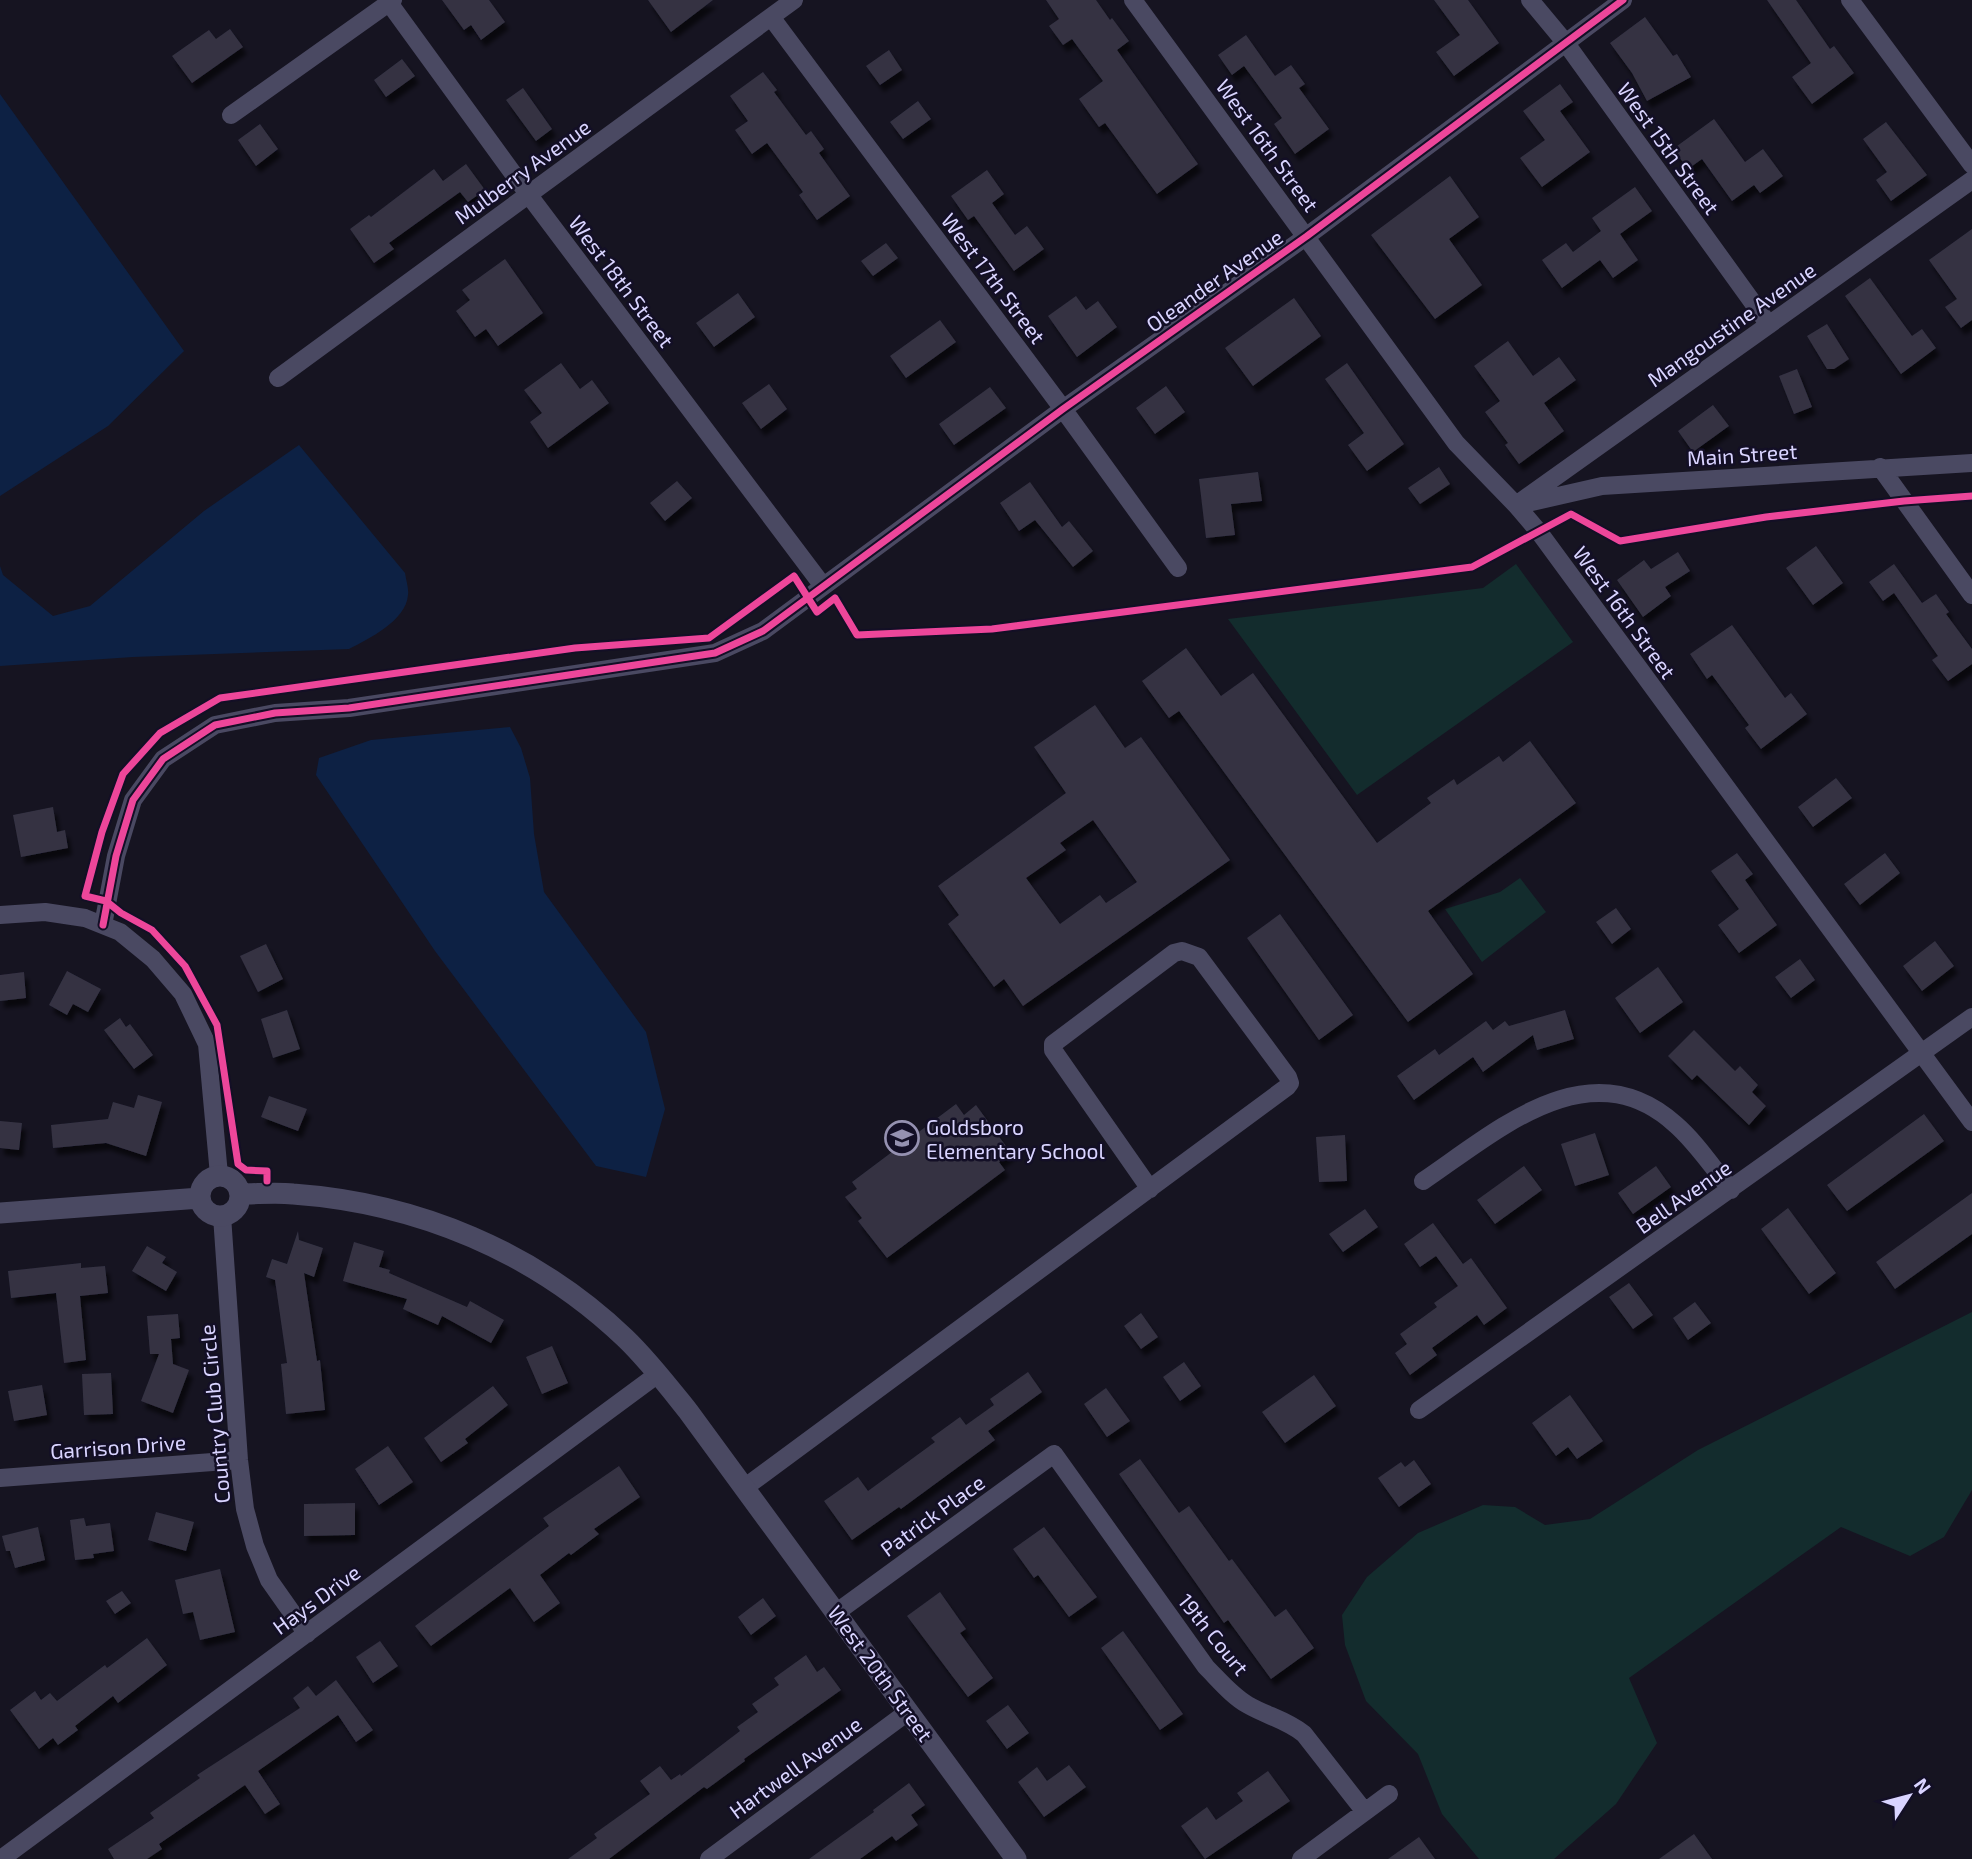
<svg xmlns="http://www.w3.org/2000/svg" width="1972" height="1859" viewBox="0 0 1972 1859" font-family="'Exo 2',sans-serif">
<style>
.green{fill:#132c2d}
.water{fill:#0d2144}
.building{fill:#343243;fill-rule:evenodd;filter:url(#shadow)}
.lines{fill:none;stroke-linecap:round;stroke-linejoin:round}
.minor{stroke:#4a4962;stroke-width:18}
.tertiary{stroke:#4a4962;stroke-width:21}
.cycleway-casing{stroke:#130f26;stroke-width:11}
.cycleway{stroke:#ed469a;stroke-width:7}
.labels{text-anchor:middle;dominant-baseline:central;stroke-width:5;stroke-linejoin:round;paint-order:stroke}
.street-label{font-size:21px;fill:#d9d4ff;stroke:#130f26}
.poi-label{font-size:21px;fill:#d9d4ff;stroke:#130f26;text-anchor:start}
</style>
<defs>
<filter id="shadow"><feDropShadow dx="4" dy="7" stdDeviation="2" flood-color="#0009"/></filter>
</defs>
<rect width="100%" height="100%" fill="#161421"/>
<!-- green -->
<path class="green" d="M1516 564 1573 642 1357 795 1228 619 1483 588Z
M1520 878 1546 912 1482 962 1445 909 1500 892Z
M1972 1312V1490L1944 1537 1910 1556 1841 1527 1629 1678 1657 1743 1616 1804 1554 1859H1479L1442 1814 1418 1754 1366 1701 1345 1645 1342 1615 1367 1577 1418 1533 1483 1505 1515 1507 1545 1525 1590 1519 1698 1450Z"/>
<!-- water -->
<path class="water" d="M0 94 184 351 108 426 0 496Z
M299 445 405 573C406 580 409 589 408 595 406 621 368 639 349 649L133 657 0 666V566L3 575 53 616 90 606 204 511Z
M510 727 521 748 530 778 534 834 544 892 646 1032 665 1109 646 1177 596 1166 435 951 316 775 319 758 371 740Z"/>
<!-- building -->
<path class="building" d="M442 0H489L505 22 481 40 471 25 464 30Z
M648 0H713L671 32Z
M1046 0H1096L1110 20 1112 18 1129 41 1117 50 1198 164 1157 194 1105 123 1099 127 1079 99 1103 81 1072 39 1063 45 1049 26 1059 19Z
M1434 0H1468L1499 43 1454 76 1436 52 1460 35Z
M1767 0H1796L1830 49 1834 46 1854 73 1812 104 1792 77 1811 63Z
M1645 17 1673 56 1677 54 1691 77 1647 101 1632 73 1610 43Z
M230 29 243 47 192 83 172 56 209 30 216 39Z
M1246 35 1275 76 1291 65 1305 84 1299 88 1329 129 1295 154 1274 124 1282 118 1244 66 1232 75 1218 55Z
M889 50 902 70 880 85 866 66Z
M402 59 415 76 386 97 374 80Z
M763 72 777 90 774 92 806 135 811 131 824 149 819 153 850 196 817 220 799 195 803 192 767 143 752 154 735 130 748 121 730 96Z
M1560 84 1573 102 1560 111 1590 152 1542 187 1520 158 1545 140 1523 111Z
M523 88 552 129 536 141 506 100Z
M918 101 931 119 903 139 890 122Z
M1714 119 1745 162 1763 149 1783 176 1760 193 1754 185 1732 201 1702 159 1688 169 1673 149Z
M1886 122 1927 175 1891 201 1876 180 1887 172 1863 139Z
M260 124 278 149 256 166 238 140Z
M466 164 485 190 468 202 460 192 389 243 394 249 374 263 350 229 369 215 371 217 434 169 443 181Z
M987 170 1004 194 992 203 1015 235 1027 226 1044 249 1014 271 974 216 968 220 951 196Z
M1450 176 1479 217 1449 239 1482 285 1435 319 1371 235Z
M1635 187 1652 211 1620 234 1638 260 1613 278 1600 260 1562 288 1542 260 1566 243 1573 252 1601 231 1592 218Z
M1972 229V320L1961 328 1945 307 1957 299 1929 260Z
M886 243 898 258 873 276 861 261Z
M505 259 543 313 498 346 486 329 475 337 456 311 470 300 462 290Z
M1870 278 1912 336 1922 329 1936 348 1901 374 1845 296Z
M738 293 755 317 714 347 696 323Z
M1076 296 1086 310 1098 301 1117 327 1077 357 1048 316Z
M1294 298 1321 336 1253 386 1225 348Z
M940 320 956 342 906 378 890 356Z
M1827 324 1849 359 1834 369H1827L1807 336Z
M1508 341 1533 376 1559 357 1576 380 1544 403 1564 431 1519 464 1505 445 1508 443 1485 412 1500 401 1474 366Z
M561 363 580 389 592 380 609 403 548 448 530 422 542 413 524 390Z
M1347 363 1404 444 1367 471 1348 445 1364 433 1325 379Z
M1797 369 1812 407 1794 414 1779 376Z
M769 384 787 409 761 429 742 403Z
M1166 386 1185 412 1155 434 1136 408Z
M990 387 1006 408 954 445 939 424Z
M1713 405 1729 426 1693 452 1678 431Z
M1439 467 1450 484 1420 504 1408 488Z
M1258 472 1262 501 1231 504 1235 535 1206 538 1199 479Z
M677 481 692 498 665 521 650 503Z
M1030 482 1062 527 1069 521 1093 551 1073 567 1035 520 1019 531 1000 503Z
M1816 546 1843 583 1813 605 1786 568Z
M1678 552 1690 571 1665 587 1671 596 1643 617 1617 580 1644 560 1651 569Z
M1894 564 1922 603 1936 594 1949 612 1946 614 1972 649V664L1948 681 1932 660 1938 656 1894 593 1883 601 1869 582Z
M1732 625 1785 698 1791 693 1807 714 1761 749 1745 728 1749 725 1712 675 1707 679 1690 654Z
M1186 648 1221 696 1253 673 1377 843 1431 803 1427 798 1454 779 1457 785 1499 756 1503 762 1530 741 1576 803 1428 911 1473 974 1408 1022 1179 711 1169 718 1142 681Z
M1095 705 1125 748 1141 737 1230 860 1023 1006 1004 979 994 987 948 924 959 915 938 886 1066 793 1034 747ZM1093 820 1137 882 1106 903 1100 895 1060 924 1026 878 1066 850 1060 843Z
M1836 778 1852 798 1813 827 1798 807Z
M53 807 57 832 65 830 68 848 21 857 13 815Z
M1737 853 1753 874 1745 880 1777 925 1739 953 1718 925 1739 909 1711 871Z
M1885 853 1900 873 1860 905 1844 884Z
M1616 908 1631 929 1612 944 1596 922Z
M1280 914 1353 1015 1319 1040 1247 938Z
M1935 941 1954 966 1922 991 1903 966Z
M266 944 283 979 258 992 240 956Z
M1800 959 1815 980 1791 998 1775 977Z
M1658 967 1683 1002 1640 1033 1615 998Z
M67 971 101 989 88 1012 73 1004 67 1015 49 1005Z
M24 972 26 998 0 1001V975Z
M287 1010 300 1049 273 1058 261 1019Z
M1565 1010 1574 1039 1537 1050 1533 1035 1483 1072 1473 1057 1414 1100 1397 1076 1435 1049 1439 1055 1486 1021 1493 1030 1505 1021 1509 1026Z
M120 1018 126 1027 130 1024 153 1055 134 1069 104 1030Z
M1694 1030 1735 1071 1740 1066 1758 1085 1752 1092 1766 1106 1749 1125 1697 1075 1692 1080 1668 1056Z
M138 1095 162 1102 146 1156 106 1143 53 1148 51 1125 108 1119 113 1102 134 1108Z
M269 1096 307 1109 298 1131 261 1117Z
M956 1104 964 1115 976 1105 1011 1153 999 1162 1005 1170 887 1258 858 1221 862 1218 845 1197 857 1189 852 1182Z
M1924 1114 1944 1141 1847 1211 1827 1185Z
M0 1121 22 1123 19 1150 0 1148Z
M1595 1133 1609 1175 1575 1186 1561 1144Z
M1345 1135 1347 1181 1319 1182 1316 1137Z
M1524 1166 1542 1190 1495 1224 1477 1200Z
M1656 1166 1671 1187 1633 1214 1618 1193Z
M1972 1193V1234L1895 1289 1876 1262Z
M1788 1208 1836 1273 1809 1294 1761 1229Z
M1365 1209 1378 1227 1343 1252 1329 1234Z
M1433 1223 1463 1264 1471 1258 1507 1308 1484 1325 1477 1315 1432 1348 1437 1355 1410 1375 1395 1353 1407 1344 1400 1334 1437 1307 1434 1303 1458 1286 1436 1256 1420 1267 1404 1244Z
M298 1231 299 1240 323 1248 314 1277 304 1273 317 1361 320 1360 325 1410 286 1414 281 1364 287 1363 275 1280 266 1277 272 1259 287 1264Z
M354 1242 384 1251 379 1267 390 1270 389 1273 467 1307 470 1301 504 1320 491 1343 442 1316 438 1325 403 1309 407 1299 343 1281Z
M147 1246 166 1257 162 1263 177 1272 166 1291 132 1271Z
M81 1263V1268L105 1266 108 1293 80 1296 86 1360 64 1363 56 1293 11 1298 8 1271Z
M1629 1283 1653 1315 1633 1329 1609 1297Z
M1695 1302 1711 1323 1688 1340 1673 1318Z
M1141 1313 1158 1337 1141 1349 1124 1326Z
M178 1314 180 1338 171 1339 173 1364 189 1370 173 1413 141 1401 159 1354H150L147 1316Z
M552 1346 568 1383 542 1394 526 1357Z
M1184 1362 1201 1386 1180 1401 1163 1377Z
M1028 1372 1042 1392 988 1431 995 1440 901 1509 899 1507 852 1540 824 1501 858 1477 868 1491 935 1442 931 1438 960 1417 966 1425 994 1405 990 1399Z
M111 1373 113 1414 84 1415 82 1374Z
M1314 1375 1336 1406 1285 1443 1262 1412Z
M42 1385 47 1415 14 1421 8 1391Z
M493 1386 508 1405 465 1439 468 1443 441 1462 424 1438Z
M1106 1388 1130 1421 1107 1437 1084 1404Z
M1570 1395 1603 1441 1577 1459 1568 1447 1556 1456 1532 1423Z
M388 1446 413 1482 379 1505 355 1469Z
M1140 1459 1179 1513 1189 1506 1229 1561 1232 1559 1275 1617 1286 1609 1314 1648 1271 1679 1228 1620 1224 1623 1119 1474Z
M1414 1460 1431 1484 1399 1507 1378 1478 1401 1462 1405 1467Z
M619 1466 640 1497 594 1529 599 1534 571 1555 569 1553 540 1575 560 1603 534 1622 510 1588 431 1646 415 1626 549 1526 543 1518Z
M355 1503V1535L304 1536V1504Z
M156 1512 194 1522 186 1551 148 1540Z
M84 1518 86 1526 110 1523 114 1551 93 1554 94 1558 75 1560 70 1520Z
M38 1527 45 1560 15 1568 10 1551H6L2 1536Z
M1044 1527 1097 1597 1069 1617 1038 1575 1034 1578 1013 1549Z
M220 1569 235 1632 200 1640 193 1612 183 1614 175 1580Z
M122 1591 131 1603 115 1614 106 1601Z
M940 1592 966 1629 960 1633 993 1678 968 1697 907 1616Z
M763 1598 776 1616 751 1635 738 1617Z
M1123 1631 1183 1714 1160 1730 1101 1648Z
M147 1638 167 1665 118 1703 113 1696 75 1726 78 1730 58 1745 53 1738 39 1749 10 1710 35 1691 41 1700 50 1693 57 1701 105 1665 107 1668Z
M380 1641 398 1666 373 1683 356 1657Z
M806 1655 817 1672 824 1667 841 1690 744 1759 745 1761 707 1789 704 1787 609 1859H568L597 1838 594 1834 650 1794 640 1781 660 1766 671 1780 680 1774 681 1776 740 1731 737 1727 758 1712 752 1704 779 1685 774 1678Z
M336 1680 373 1730 356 1742 338 1715 258 1771 280 1804 265 1814 245 1785 159 1844 162 1849 147 1859H114L108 1849 154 1818 150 1813 200 1778 197 1775 300 1708 293 1698 308 1686 316 1696Z
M1008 1705 1029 1733 1007 1749 986 1721Z
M1069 1765 1086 1787 1044 1817 1018 1782 1037 1767 1047 1781Z
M1268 1771 1290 1801 1205 1859 1181 1826 1207 1807 1216 1820 1243 1801 1237 1793Z
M909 1783 925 1805 911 1815 918 1825 896 1841 892 1836 860 1859H809L874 1812 873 1810Z
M1694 1834 1712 1859H1659Z
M1419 1837 1435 1859H1388Z"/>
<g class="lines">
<!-- minor -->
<path class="minor" d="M387 0 528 194 823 586
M1133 0 1456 443 1516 505 1539 532 1972 1122
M1530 0 1565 42 1769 325
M1850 0 1972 165
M771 17 1063 409 1178 568
M231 115 393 0
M278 378 794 0
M1880 467 1972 595
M1523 504 1602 486 1972 463
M1516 505 1972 180
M0 915 45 912 85 918 120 932 153 959 183 994 207 1044 219 1175
M103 925 116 856 133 800 163 759 215 725 275 713 349 708 715 653 763 631 1063 409 1307 236 1623 0
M1423 1181C1497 1131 1589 1047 1675 1124 1696 1142 1713 1168 1731 1190
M222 1216 239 1460 245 1509 255 1546 269 1580 307 1634
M1419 1410 1972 1017
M0 1478 239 1460
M744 1488 1287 1087 1290 1083 1288 1077 1199 957 1182 951 1174 953 1053 1044V1050L1150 1189
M837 1612 1054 1454 1206 1667C1219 1680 1232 1696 1248 1705 1267 1716 1287 1720 1304 1734L1365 1812
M1 1859 658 1374
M709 1859 909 1711
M1301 1859 1389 1794"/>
<!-- tertiary -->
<path class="tertiary" d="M200 1196a20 20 0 1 1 40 0a20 20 0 1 1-40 0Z
M240 1194C258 1194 276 1192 293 1194 418 1203 535 1252 625 1338 648 1360 668 1386 688 1411L1016 1859
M0 1213 200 1198"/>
<!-- cycleway casing -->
<g class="cycleway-casing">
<path id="cycleway" d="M103 925 116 856 133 800 163 759 215 725 275 713 349 708 715 653 763 631 1063 409 1307 236 1623 0
M267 1181V1171L246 1170 238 1164 217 1025 185 966 152 930 121 913 106 901 85 896 102 832 123 774 160 733 220 698 575 648 709 638 794 576 817 612 835 598 857 635 992 629 1472 567 1571 514 1620 541 1766 517 1904 501 1972 496"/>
</g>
<!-- cycleway -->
<use href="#cycleway" class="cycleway"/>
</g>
<!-- icons -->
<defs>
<g id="school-ring" transform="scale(1.75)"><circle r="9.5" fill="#130f26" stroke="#9591b1" stroke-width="1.5"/><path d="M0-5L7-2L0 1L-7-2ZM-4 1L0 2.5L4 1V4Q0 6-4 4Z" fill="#9591b1"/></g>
</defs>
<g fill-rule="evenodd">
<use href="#school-ring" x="902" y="1138"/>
</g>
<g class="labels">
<!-- street labels -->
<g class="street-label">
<text transform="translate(1268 145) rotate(54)">West 16th Street</text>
<text transform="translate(1669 148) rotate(54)">West 15th Street</text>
<text transform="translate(522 171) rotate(-36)">Mulberry Avenue</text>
<text transform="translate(994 278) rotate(53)">West 17th Street</text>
<text transform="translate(1214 280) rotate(-35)">Oleander Avenue</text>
<text transform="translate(622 281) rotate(53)">West 18th Street</text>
<text transform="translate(1731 324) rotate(-35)">Mangoustine Avenue</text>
<text transform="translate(1742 454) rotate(-4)">Main Street</text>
<text transform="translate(1625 612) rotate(54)">West 16th Street</text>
<text transform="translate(1683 1196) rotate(-35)">Bell Avenue</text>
<text transform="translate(214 1414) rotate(-95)">Country Club Circle</text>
<text transform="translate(118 1446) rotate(-4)">Garrison Drive</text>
<text transform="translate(932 1515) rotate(-36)">Patrick Place</text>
<text transform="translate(316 1599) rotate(-36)">Hays Drive</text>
<text transform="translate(1214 1634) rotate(51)">19th Court</text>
<text transform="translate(881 1673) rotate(54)">West 20th Street</text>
<text transform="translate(795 1767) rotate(-36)">Hartwell Avenue</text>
</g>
<!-- poi labels -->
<g class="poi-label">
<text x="926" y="1126">Goldsboro<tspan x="926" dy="24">Elementary School</tspan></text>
</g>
</g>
<!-- north arrow -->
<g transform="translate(1909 1796) rotate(54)" stroke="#130f26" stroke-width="5" paint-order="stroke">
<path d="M0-5L12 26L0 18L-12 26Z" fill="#d9d4ff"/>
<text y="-10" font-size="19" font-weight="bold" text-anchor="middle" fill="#d9d4ff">N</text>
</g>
</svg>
